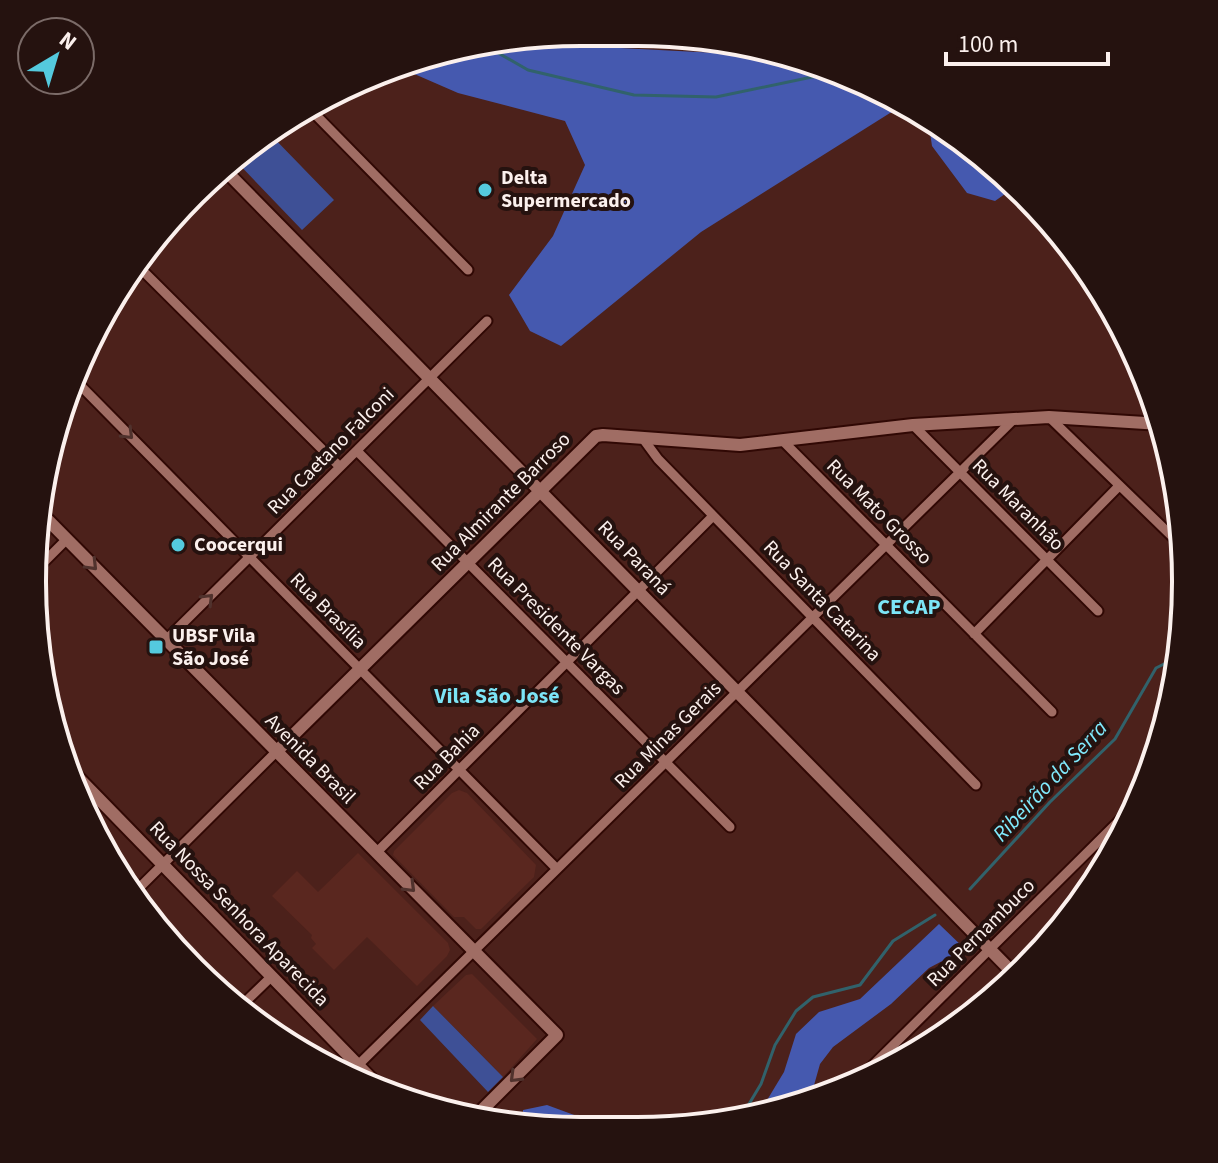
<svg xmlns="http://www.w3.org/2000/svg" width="1218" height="1163" viewBox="0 0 1218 1163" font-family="'Source Sans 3',sans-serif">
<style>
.built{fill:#5a271f}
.green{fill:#3e5096}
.forest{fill:#4559af}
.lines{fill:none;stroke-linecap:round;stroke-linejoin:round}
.stream{stroke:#31626b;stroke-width:3}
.minor-casing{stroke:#300804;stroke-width:13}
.tertiary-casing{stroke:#300804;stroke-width:16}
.minor{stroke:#a06d64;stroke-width:9}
.tertiary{stroke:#a06d64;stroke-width:12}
.oneway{stroke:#50322d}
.poi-dot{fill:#54cade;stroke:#25120f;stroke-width:3}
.labels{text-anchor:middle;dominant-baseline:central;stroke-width:8;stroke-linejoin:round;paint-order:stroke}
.poi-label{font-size:20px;font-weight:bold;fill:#fbf0ed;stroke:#25120f;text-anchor:start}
.street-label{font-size:20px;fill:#fbf0ed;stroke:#25120f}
.neighbourhood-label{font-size:22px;font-weight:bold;fill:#7ce4f6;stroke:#25120f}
.water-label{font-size:22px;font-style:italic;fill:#81eafd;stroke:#25120f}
.rim{fill:none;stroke:#fbf0ed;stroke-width:4}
</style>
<rect width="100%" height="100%" fill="#4c211b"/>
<!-- built -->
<path class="built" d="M459 790 467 793 536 865 534 877 481 929H476L464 917H454L393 855 394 851 452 793Z
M358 853 448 943 450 950 447 956 417 986 367 937 334 970 312 948 316 944 311 938 312 935 272 896 297 871 318 892Z
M472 974 537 1039 503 1077 433 1006 466 975Z"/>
<!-- green -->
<path class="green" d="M269 133 334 200 302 230 234 159 247 145Z
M433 1006 503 1077 488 1092 420 1020Z"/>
<!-- forest -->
<path class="forest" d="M563 34 620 48 737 54 750 48 779 51 880 89 913 109 890 113 701 232 561 346 530 331 509 295 553 236 585 165 565 121 458 93 396 66 474 43Z
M928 119 971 146 1015 187 995 201 967 193 932 146Z
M939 924 965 949 929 968 891 1004 833 1047 820 1064 809 1103 758 1115 784 1072 796 1034 819 1012 860 999Z
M547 1105 585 1119V1123L523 1122V1110Z"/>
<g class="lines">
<!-- stream -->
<path class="stream" d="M479 42 528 70 634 95 716 97 836 72
M970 889 1050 802 1115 739 1156 668 1178 657
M740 1119 761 1084 775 1045 796 1011 813 997 860 985 893 941 935 915"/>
<!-- minor casing -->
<g class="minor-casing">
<path id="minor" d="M310 109 468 270
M136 264 340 467
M73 378 557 869
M1049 417 1183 547
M913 425 1098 611
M644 440 658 459 976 785
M782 440 1052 712
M357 451 730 827
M37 569 67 539
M974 634 1119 486
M166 640 487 321
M376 853 713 516
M133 894 276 752
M240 1007 272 976
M347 1076 1014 419
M855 1083 1125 815 1135 810"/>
</g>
<!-- tertiary casing -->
<g class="tertiary-casing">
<path id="tertiary" d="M223 168 1016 976
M37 509 557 1035 472 1120
M276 752 596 436 603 435 740 445 913 425 1049 417 1161 424
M63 762 386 1094"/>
</g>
<!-- minor -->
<use href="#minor" class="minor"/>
<!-- tertiary -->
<use href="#tertiary" class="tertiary"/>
</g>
<!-- one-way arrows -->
<defs><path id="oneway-chevron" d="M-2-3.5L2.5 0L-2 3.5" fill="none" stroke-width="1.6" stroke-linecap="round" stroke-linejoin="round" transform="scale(2)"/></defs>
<g class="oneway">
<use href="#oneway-chevron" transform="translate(128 434) rotate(45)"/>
<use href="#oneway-chevron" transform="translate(92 565) rotate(46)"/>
<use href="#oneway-chevron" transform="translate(208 599) rotate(-45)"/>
<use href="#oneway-chevron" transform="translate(410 887) rotate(45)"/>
<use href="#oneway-chevron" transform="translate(515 1077) rotate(135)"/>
</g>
<!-- markers -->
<g class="poi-dot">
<circle cx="485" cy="190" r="8"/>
<circle cx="178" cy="545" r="8"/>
<rect x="148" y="639" width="16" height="16" rx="4"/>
</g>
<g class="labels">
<!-- poi labels -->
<g class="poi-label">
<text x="501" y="178">Delta<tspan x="501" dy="23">Supermercado</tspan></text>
<text x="194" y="545">Coocerqui</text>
<text x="172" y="636">UBSF Vila<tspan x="172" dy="23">São José</tspan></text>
</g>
<!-- street labels -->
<g class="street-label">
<text transform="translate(331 451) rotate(-45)">Rua Caetano Falconi</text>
<text transform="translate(501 502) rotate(-45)">Rua Almirante Barroso</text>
<text transform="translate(1018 505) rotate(45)">Rua Maranhão</text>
<text transform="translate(879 512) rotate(45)">Rua Mato Grosso</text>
<text transform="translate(634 558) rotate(46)">Rua Paraná</text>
<text transform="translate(822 601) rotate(46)">Rua Santa Catarina</text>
<text transform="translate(328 611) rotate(45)">Rua Brasília</text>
<text transform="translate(556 626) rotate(45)">Rua Presidente Vargas</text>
<text transform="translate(668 735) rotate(-45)">Rua Minas Gerais</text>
<text transform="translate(447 757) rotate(-45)">Rua Bahia</text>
<text transform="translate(310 759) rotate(45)">Avenida Brasil</text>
<text transform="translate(239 914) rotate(46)">Rua Nossa Senhora Aparecida</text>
<text transform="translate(981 933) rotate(-45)">Rua Pernambuco</text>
</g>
<!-- neighbourhood labels -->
<g class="neighbourhood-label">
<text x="909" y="607">CECAP</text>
<text x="497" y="696">Vila São José</text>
</g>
<!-- water labels -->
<g class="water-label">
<text transform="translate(1050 781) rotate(-47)">Ribeirão da Serra</text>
</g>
</g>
<!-- crop -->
<path d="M0 0H1218V1163H0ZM581 46H637A535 535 0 0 1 1172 581V582A535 535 0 0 1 637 1117H581A535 535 0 0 1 46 582V581A535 535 0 0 1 581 46Z" fill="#25120f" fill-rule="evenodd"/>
<path class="rim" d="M581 46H637A535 535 0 0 1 1172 581V582A535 535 0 0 1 637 1117H581A535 535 0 0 1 46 582V581A535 535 0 0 1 581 46Z"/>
<!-- north arrow -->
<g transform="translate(56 56) rotate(38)"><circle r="38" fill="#25120f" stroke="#7b6b68" stroke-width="2"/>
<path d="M0-6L14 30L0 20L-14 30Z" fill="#54cade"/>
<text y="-12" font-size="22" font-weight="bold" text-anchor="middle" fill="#fbf0ed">N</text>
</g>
<!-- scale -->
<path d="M946 52v12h162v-12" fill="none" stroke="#fbf0ed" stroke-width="4"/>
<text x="958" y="52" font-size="24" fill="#fbf0ed" stroke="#25120f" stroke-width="6" paint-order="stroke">100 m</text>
</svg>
